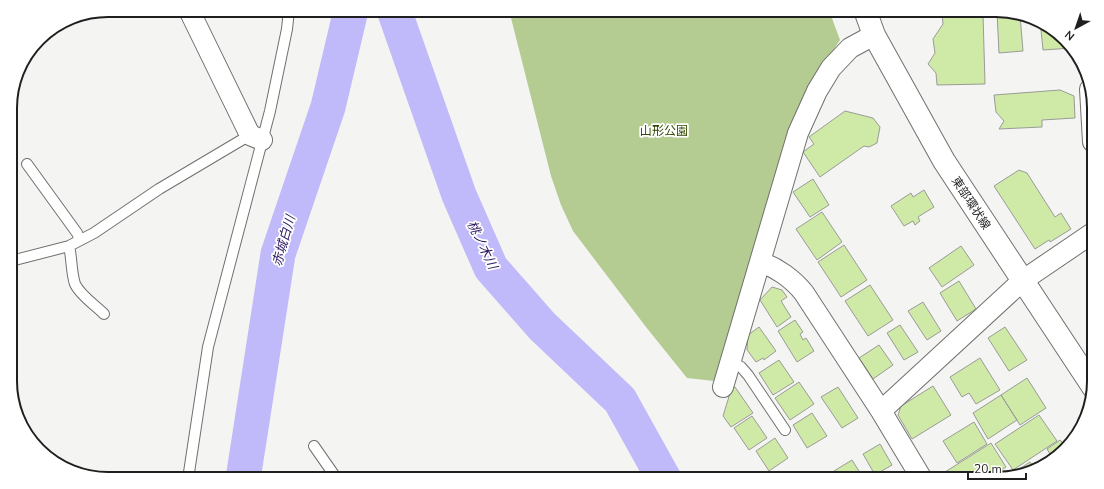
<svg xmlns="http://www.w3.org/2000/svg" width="1104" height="489" viewBox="0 0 1104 489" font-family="'Nunito Sans','Noto Sans JP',sans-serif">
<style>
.built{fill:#e8ece2}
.green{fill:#b4cb92}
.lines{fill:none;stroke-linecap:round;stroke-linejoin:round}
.river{stroke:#c0b9fa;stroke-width:35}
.building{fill:#cfe9a7;stroke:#9a9b98}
.service-casing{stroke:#70716e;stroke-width:12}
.minor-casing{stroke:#70716e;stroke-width:22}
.tertiary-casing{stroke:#70716e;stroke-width:24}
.service{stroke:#fff;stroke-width:10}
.minor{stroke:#fff;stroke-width:20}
.tertiary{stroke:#fff;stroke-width:22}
.labels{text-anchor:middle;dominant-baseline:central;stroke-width:3.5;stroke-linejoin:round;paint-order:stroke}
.park-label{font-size:12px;fill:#344800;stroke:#fff}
.street-label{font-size:12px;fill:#1e1f1e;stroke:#fff}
.water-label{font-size:13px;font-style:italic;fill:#2d1a62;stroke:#fff}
.rim{fill:none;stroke:#1e1f1e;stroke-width:2}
</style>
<rect width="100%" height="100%" fill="#f4f5f2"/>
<!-- built -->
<path class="built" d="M897 10H965L898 13Z"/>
<!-- green -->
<path class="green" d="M509 10H829L840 40 817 75 714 381 687 378 646 327 573 231 561 205 551 176Z"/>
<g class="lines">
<!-- river -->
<path class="river" d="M394 10 459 195 491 268 542 326 620 400 664 479
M243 479 278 254 328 107 351 10"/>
</g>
<!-- building -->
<path class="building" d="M997 12H1005L1020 15 1023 51 999 53Z
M942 14H983L985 84 937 85 936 73 928 64 935 53 933 39 943 24Z
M1049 29 1071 47 1072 48 1043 50 1041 30Z
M1060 90 1074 96 1075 118 1042 120V127L999 129 1004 121 996 112 994 95Z
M845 111 873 118 880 127 877 143 869 147 864 146 820 177 803 152 814 144 809 137Z
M1019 170 1027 173 1055 217 1061 213 1071 229 1050 242 1049 240 1035 249 994 186Z
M813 179 829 205 810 217 793 192Z
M924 190 934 207 918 217 920 221 915 225 913 221 904 226 891 206 911 193 913 197Z
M822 212 842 242 817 260 796 229Z
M844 245 867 280 841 297 818 262Z
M961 246 974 265 942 287 929 268Z
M959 281 976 309 957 321 940 293Z
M870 285 893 320 868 336 845 301Z
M772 287 782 290 787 297 781 301 791 317 777 327 760 300Z
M923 302 941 331 927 340 908 311Z
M795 320 803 332 800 334 803 340 806 338 814 351 797 362 778 331Z
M900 325 918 352 904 360 887 333Z
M759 327 776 351 764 360 763 358 756 362 747 350 748 335Z
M1005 327 1027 360 1009 371 988 338Z
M879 345 893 365 873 379 859 358Z
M980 358 1000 390 976 404 969 393 962 397 950 377Z
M779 360 794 382 773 395 759 373Z
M1027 378 1046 408 1020 425 1001 395Z
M799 382 814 404 790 420 775 398Z
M933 386 951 415 912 439 898 415 901 406Z
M735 387 753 413 731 427 723 416 731 390Z
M838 387 858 418 842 428 821 397Z
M1001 395 1017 420 988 439 973 413Z
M812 413 827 436 807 448 793 425Z
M1039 415 1057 441 1013 470 995 444Z
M752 416 767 438 749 450 734 428Z
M974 422 987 444 957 463 943 441Z
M775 438 788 458 769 471 756 451Z
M1070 439 1053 459 1047 449 1060 440 1063 443Z
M991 443 1006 467 987 479H949L945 472Z
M880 444 892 465 875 475 863 454Z
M852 460 864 479H839L834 471Z
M1030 462 1034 468 1015 475 1013 473Z
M887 472 891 479H877Z"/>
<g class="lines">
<!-- service casing -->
<g class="service-casing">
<path id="service" d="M27 164 77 233 80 240
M69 246C72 258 71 272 75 284 80 295 95 305 104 314
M11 261 69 246 94 233 159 189 250 135
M730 361 741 367 748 375 785 430
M314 446 337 479
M188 479 208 347 270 111 287 29 289 10"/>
</g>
<!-- minor casing -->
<g class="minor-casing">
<path id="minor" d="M189 10 250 135 262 140
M1090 89 1093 142
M760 262C776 267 793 279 804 293L881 411 922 479
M723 387 798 133 817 91 831 68 850 48 874 35
M881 411 1022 281 1094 232"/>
</g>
<!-- tertiary casing -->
<g class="tertiary-casing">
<path id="tertiary" d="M865 10 874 35 944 161 1093 387"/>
</g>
<!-- service -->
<use href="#service" class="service"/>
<!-- minor -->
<use href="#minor" class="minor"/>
<!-- tertiary -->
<use href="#tertiary" class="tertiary"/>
</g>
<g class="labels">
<!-- park labels -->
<g class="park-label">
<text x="664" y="131">山形公園</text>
</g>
<!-- street labels -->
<g class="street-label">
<text transform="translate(971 203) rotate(57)">東部環状線</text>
</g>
<!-- water labels -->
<g class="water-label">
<text transform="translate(284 241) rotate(-74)">赤城白川</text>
<text transform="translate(482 245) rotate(64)">桃ノ木川</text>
</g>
</g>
<!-- crop -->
<path d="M0 0H1104V489H0ZM108 17H996A91 91 0 0 1 1087 108V381A91 91 0 0 1 996 472H108A91 91 0 0 1 17 381V108A91 91 0 0 1 108 17Z" fill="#fff" fill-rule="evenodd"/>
<path class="rim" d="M108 17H996A91 91 0 0 1 1087 108V381A91 91 0 0 1 996 472H108A91 91 0 0 1 17 381V108A91 91 0 0 1 108 17Z"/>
<!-- north arrow -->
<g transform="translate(1076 28) rotate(220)" stroke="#ffffff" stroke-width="3" paint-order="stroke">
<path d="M0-3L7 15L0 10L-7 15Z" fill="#1e1f1e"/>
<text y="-6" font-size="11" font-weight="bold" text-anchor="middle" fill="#1e1f1e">N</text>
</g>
<!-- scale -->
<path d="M968 473v6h58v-6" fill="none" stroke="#1e1f1e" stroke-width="2"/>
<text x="974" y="473" font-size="12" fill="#1e1f1e" stroke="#ffffff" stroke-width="3" paint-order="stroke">20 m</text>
</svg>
